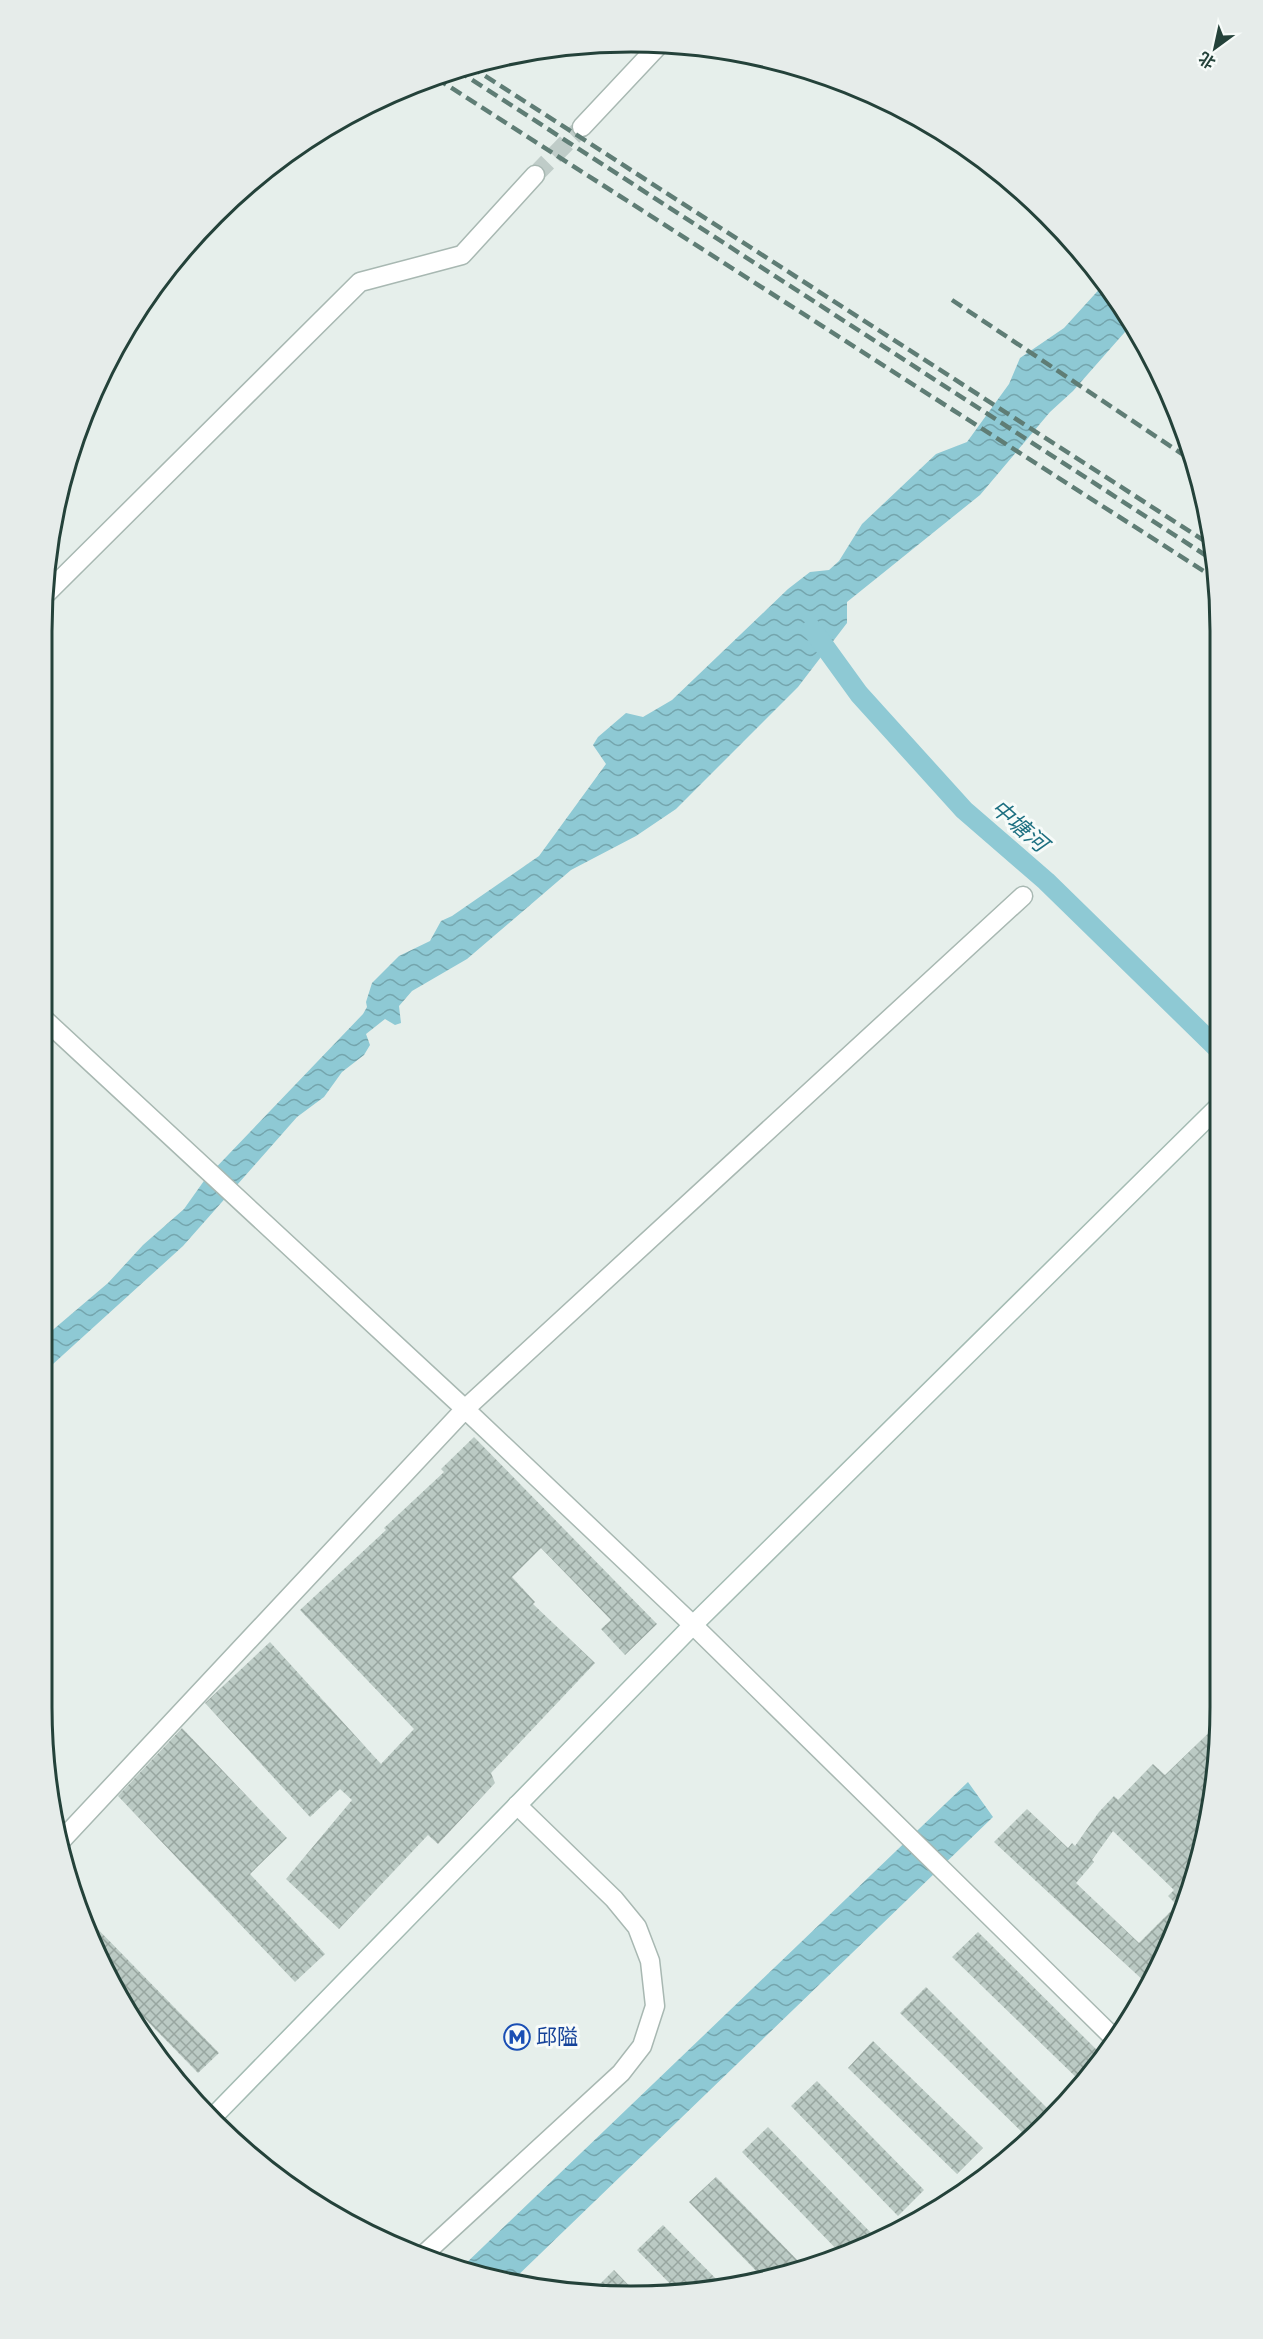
<svg xmlns="http://www.w3.org/2000/svg" width="1263" height="2339" viewBox="0 0 1263 2339" font-family="'Source Sans 3','Noto Sans SC',sans-serif">
<style>
.water{fill:url(#water-waves)}
.lines{fill:none;stroke-linecap:round;stroke-linejoin:round}
.canal{stroke:#8ec9d4;stroke-width:20}
.building{fill:url(#building-cross-hatch);fill-rule:evenodd}
.minor-tunnel{stroke:#bfccc8;stroke-width:18;stroke-dasharray:18 9;stroke-linecap:butt}
.minor-casing{stroke:#a8b8b2;stroke-width:21}
.tertiary-casing{stroke:#a8b8b2;stroke-width:21}
.secondary-casing{stroke:#a4bbb3;stroke-width:21}
.minor{stroke:#fff;stroke-width:18}
.tertiary{stroke:#fff;stroke-width:18}
.secondary{stroke:#fff;stroke-width:18}
.rail{stroke:#5f7d75;stroke-width:4.5;stroke-dasharray:12 6;stroke-linecap:butt}
.labels{text-anchor:middle;dominant-baseline:central;stroke-width:6;stroke-linejoin:round;paint-order:stroke}
.transit-label{font-size:21px;fill:#164399;stroke:#f7fbf9;text-anchor:start}
.water-label{font-size:22px;font-style:italic;fill:#1c6f80;stroke:#f7fbf9}
.rim{fill:none;stroke:#24423a;stroke-width:3}
</style>
<defs>
<pattern id="water-waves" width="16" height="10" patternUnits="userSpaceOnUse" patternTransform="scale(1.5)"><rect width="16" height="10" fill="#8ec9d4"/><path d="M0 5q4-4 8 0t8 0" fill="none" stroke="#74a5ad"/></pattern>
<pattern id="building-cross-hatch" width="8" height="8" patternUnits="userSpaceOnUse" patternTransform="scale(1.5)"><rect width="8" height="8" fill="#bbcac4"/><path d="M0 0l8 8M0 8l8-8" fill="none" stroke="#98a6a0"/></pattern>
</defs>
<rect width="100%" height="100%" fill="#e6efeb"/>
<!-- water -->
<path class="water" d="M1104 284 1121 304 1132 324 1073 391 1050 412 980 495 847 602V623L798 687 676 809 636 836 571 870 467 959 412 991 399 1006 401 1023 395 1025 385 1019 366 1034 370 1045 364 1055 342 1072 324 1097 297 1117 183 1246 42 1374V1332L48 1334 108 1283 143 1245 184 1209 206 1178 363 1014 367 1007 366 1002 372 983 399 956 430 941 441 921 452 916 539 856 606 764 593 745 598 737 626 713 643 717 672 700 788 589 810 572 829 570 839 561 862 524 936 454 967 442 1009 384 1020 358 1064 328Z
M968 1782 993 1817 511 2282 459 2270Z"/>
<g class="lines">
<!-- canal -->
<path class="canal" d="M812 629 859 694 964 810 1046 881 1218 1049"/>
</g>
<!-- building -->
<path class="building" d="M474 1437 657 1624 625 1655 601 1629 611 1620 541 1548 512 1577 535 1602 533 1604 595 1663 491 1773 495 1783 438 1844 428 1835 339 1929 286 1879 352 1800 340 1789 310 1817 205 1703 270 1642 381 1764 414 1729 300 1610 386 1530 384 1528 444 1472 441 1469Z
M1220 1722V1746L1201 1860 1153 1975 1146 1983 994 1842 1027 1809 1068 1848 1072 1843 1075 1846 1099 1812 1114 1796 1118 1800 1153 1764 1165 1775ZM1113 1831 1174 1890 1168 1896 1177 1905 1139 1943 1076 1883 1094 1862 1092 1860Z
M182 1728 287 1838 250 1874 325 1954 295 1982 118 1796Z
M82 1913 219 2053 198 2073 114 1987Z
M978 1932 1105 2058 1083 2084 952 1957Z
M926 1987 1054 2115 1030 2140 900 2013Z
M873 2041 983 2148 957 2174 848 2068Z
M817 2081 924 2190 898 2216 791 2106Z
M768 2127 874 2236 857 2252 844 2257 742 2152Z
M716 2177 806 2269 765 2280 689 2202Z
M663 2225 724 2287 680 2294 637 2250Z
M614 2270 639 2296 589 2295Z"/>
<g class="lines">
<!-- minor-tunnel -->
<path class="minor-tunnel" d="M535 175 582 127"/>
<!-- minor casing -->
<g class="minor-casing">
<path id="minor" d="M582 127 659 45
M43 597 360 282 462 255 535 175
M43 1018 465 1409 693 1625 1116 2040
M59 1843 465 1409 1023 896"/>
</g>
<!-- tertiary casing -->
<g class="tertiary-casing">
<path id="tertiary" d="M421 2257 621 2073 642 2046 655 2006 650 1961 637 1927 614 1899 517 1805"/>
</g>
<!-- secondary casing -->
<g class="secondary-casing">
<path id="secondary" d="M212 2118 693 1625 1218 1107"/>
</g>
<!-- minor -->
<use href="#minor" class="minor"/>
<!-- tertiary -->
<use href="#tertiary" class="tertiary"/>
<!-- secondary -->
<use href="#secondary" class="secondary"/>
<!-- rail -->
<path class="rail" d="M470 66 1214 547
M457 70 1216 562
M436 78 1216 579
M396 93 398 94
M952 300 1194 462"/>
</g>
<!-- icons -->
<defs>
<g id="metro-ring" transform="scale(1.35)"><circle r="9.5" fill="#f7fbf9" stroke="#1a4fb4" stroke-width="1.5"/><path d="M-5.5 5V-5H-3L0 0L3-5H5.5V5H3V-.5L0 4L-3-.5V5Z" fill="#1a4fb4"/></g>
</defs>
<g fill-rule="evenodd">
<use href="#metro-ring" x="517" y="2037"/>
</g>
<g class="labels">
<!-- transit labels -->
<g class="transit-label">
<text x="536" y="2037">邱隘</text>
</g>
<!-- water labels -->
<g class="water-label">
<text transform="translate(1019 826) rotate(41)">中塘河</text>
</g>
</g>
<!-- crop -->
<path d="M0 0H1263V2339H0ZM631 52H631A579 579 0 0 1 1210 631V1707A579 579 0 0 1 631 2286H631A579 579 0 0 1 52 1707V631A579 579 0 0 1 631 52Z" fill="#e6ecea" fill-rule="evenodd"/>
<path class="rim" d="M631 52H631A579 579 0 0 1 1210 631V1707A579 579 0 0 1 631 2286H631A579 579 0 0 1 52 1707V631A579 579 0 0 1 631 52Z"/>
<!-- north arrow -->
<g transform="translate(1215 48) rotate(213)" stroke="#f7fbf9" stroke-width="4.5" paint-order="stroke">
<path d="M0-4.5L10 22L0 15L-10 22Z" fill="#24423a"/>
<text y="-9" font-size="16" font-weight="bold" text-anchor="middle" fill="#24423a">北</text>
</g>
</svg>
